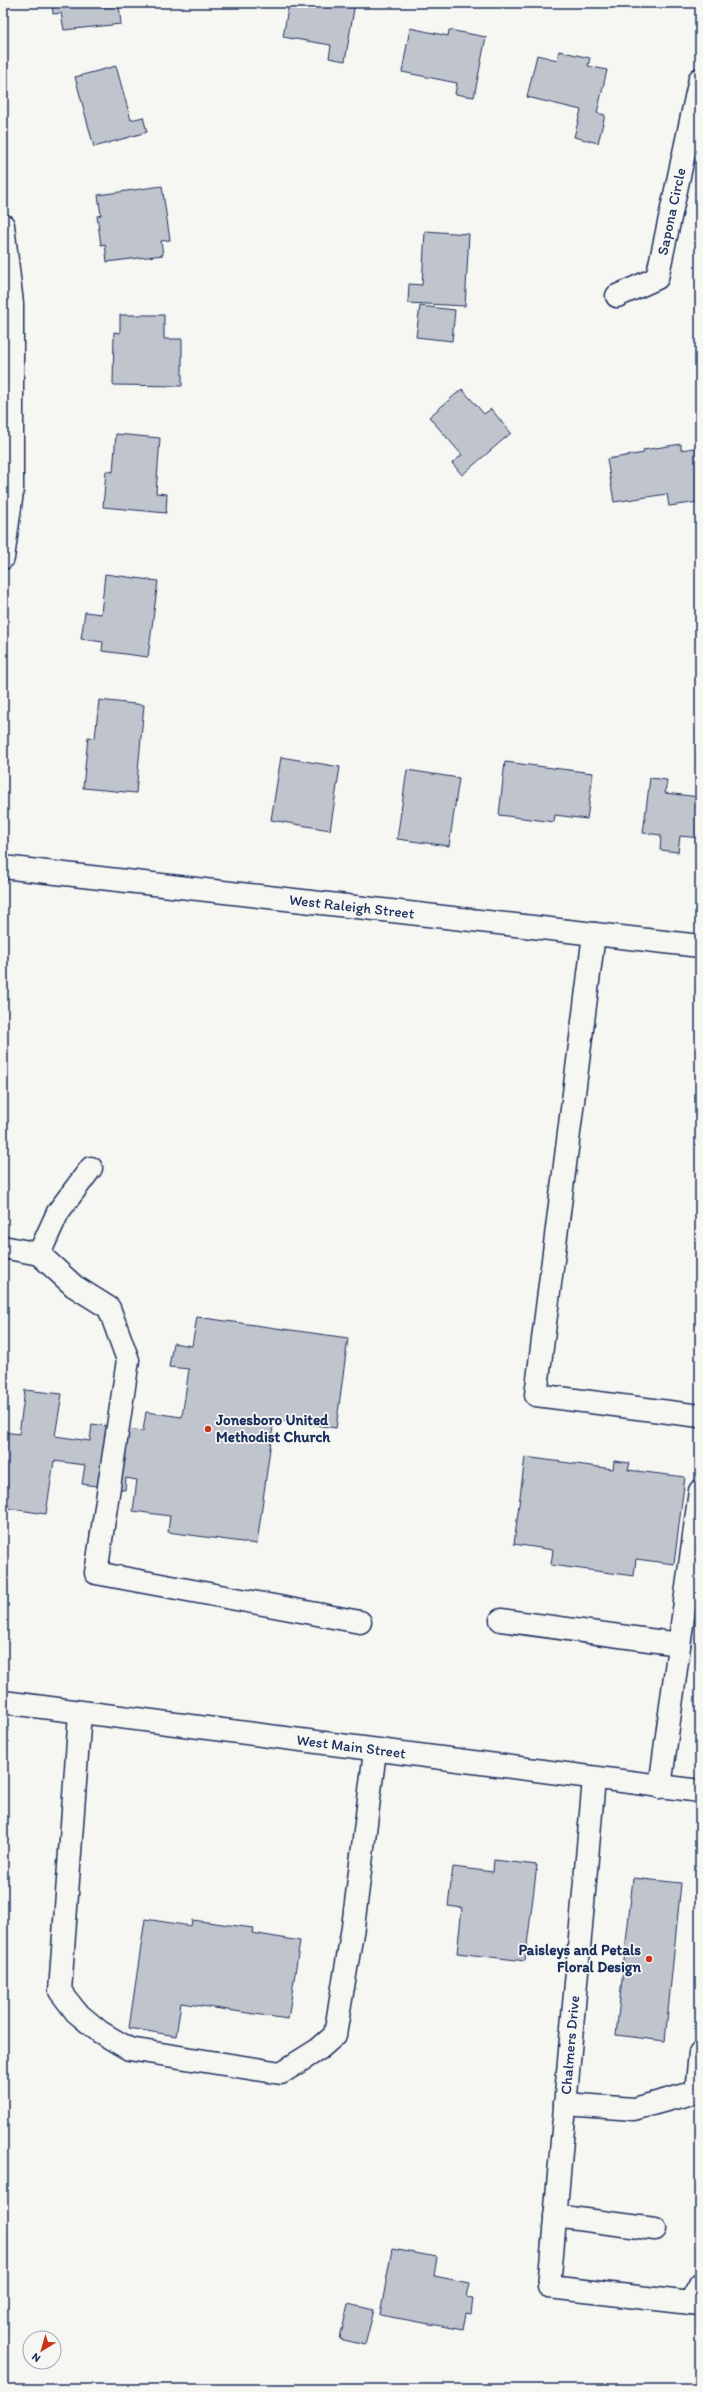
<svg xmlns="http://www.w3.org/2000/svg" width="703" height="2392" viewBox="0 0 703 2392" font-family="Itim,sans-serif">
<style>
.building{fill:#c0c4cd;stroke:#1b2f5e}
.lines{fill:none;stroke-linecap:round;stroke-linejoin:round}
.minor-casing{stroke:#1b2f5e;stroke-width:25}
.major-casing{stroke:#1b2f5e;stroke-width:25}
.minor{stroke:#f6f6f2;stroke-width:22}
.major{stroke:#f6f6f2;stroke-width:22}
.poi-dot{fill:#c8321e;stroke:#f6f6f2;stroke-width:1.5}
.labels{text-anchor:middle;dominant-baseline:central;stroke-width:3.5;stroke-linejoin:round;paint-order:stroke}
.street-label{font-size:15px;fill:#1b2f5e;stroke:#f6f6f2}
.poi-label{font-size:15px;font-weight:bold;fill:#1b2f5e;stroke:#f6f6f2;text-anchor:start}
</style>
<rect width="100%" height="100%" fill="#f6f6f2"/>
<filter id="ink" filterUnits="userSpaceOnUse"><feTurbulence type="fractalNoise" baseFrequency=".025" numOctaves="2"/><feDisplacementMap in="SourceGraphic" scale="8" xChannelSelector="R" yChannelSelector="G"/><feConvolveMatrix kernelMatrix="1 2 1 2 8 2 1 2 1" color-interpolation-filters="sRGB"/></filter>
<g filter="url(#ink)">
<!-- building -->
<path class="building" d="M52 3H104V7L119 5 121 24 64 30 61 13 53 14Z
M289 3H355L345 61 329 58 331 45 283 37Z
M410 28 448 36 449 30 486 37 474 97 455 94 457 83 402 72Z
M559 51 590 58 588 66 607 70 597 113 605 115 598 143 574 137 581 110 527 97 537 55 557 60Z
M116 66 131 120 143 117 147 132 94 147 75 77Z
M162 186 170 240 161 241 163 255 107 262 105 244 101 245 97 216 101 215 98 195Z
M425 231 469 234 465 306 408 303 409 284 422 285Z
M420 306 455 310 452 341 416 337Z
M120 315H164V339H182V386L113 385 114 332 120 333Z
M462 389 484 414 491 409 511 433 462 475 452 463 462 455 429 417Z
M116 434 160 438 156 493 167 494 166 513 103 507 106 471 113 472Z
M681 444V450L700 447V502L669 506 667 494 614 502 607 459 644 453 643 450Z
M105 574 158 581 148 657 102 651 103 642 81 639 85 612 101 614Z
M99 700 144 705 136 793 83 788 88 737 95 738Z
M281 757 340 767 330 830 271 820Z
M505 762 593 773 587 819 555 815 554 822 499 815Z
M407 770 459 778 449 846 397 839Z
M650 778 667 780 665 793 700 797V838L680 836 678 852 660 850 661 835 643 833Z
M197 1317 348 1338 336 1428 274 1419 257 1544 168 1532 170 1516 133 1511 137 1480 126 1478 125 1490 82 1484 85 1465 54 1461 46 1514 5 1508 3 1525V1432L19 1434 25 1390 62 1394 55 1436 90 1441 92 1424 143 1431 146 1412 182 1417 189 1369 169 1367 173 1343 192 1346Z
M525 1457 613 1469 614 1461 630 1463 628 1470 685 1477 674 1564 636 1559 634 1576 551 1565 553 1550 514 1544Z
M3 1593H8L3 1632Z
M494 1860 537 1865 525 1961 457 1953 462 1908 448 1906 453 1867 493 1872Z
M633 1878 681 1883 665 2041 616 2035Z
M145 1919 191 1926 192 1920 253 1928 252 1933 300 1941 288 2019 181 2003 176 2036 129 2028Z
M392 2249 437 2257 434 2276 470 2283 467 2297 473 2298 471 2314 466 2313 463 2330 380 2315Z
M348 2304 374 2310 365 2345 340 2339Z"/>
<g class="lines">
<!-- minor casing -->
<g class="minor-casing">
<g id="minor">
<path d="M3 225 12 304V492L3 558"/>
<path id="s1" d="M617 296 657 278 700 79"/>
<path id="s2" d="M3 867 700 946"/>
<path d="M594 934 536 1395 700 1416"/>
<path d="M91 1168 58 1212 39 1254 74 1286 109 1308 128 1360 96 1573 360 1622"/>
<path d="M3 1247 39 1254"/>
<path d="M501 1620 679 1644"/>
<path d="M80 1713 60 1991 76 2012 100 2032 129 2049 281 2073 319 2049 335 2035 353 1927 375 1751"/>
<path d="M594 1779 549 2287 700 2304"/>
<path d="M660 1787 700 1491"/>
<path d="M700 2053 696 2092H700"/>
<path d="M565 2104 634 2109 696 2092"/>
<path d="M555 2216 655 2229"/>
<path d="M690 2303 700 2284"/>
</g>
</g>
<!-- major casing -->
<g class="major-casing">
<g id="major">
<path id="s3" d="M3 1702 700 1791"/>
</g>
</g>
<!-- minor -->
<use href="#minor" class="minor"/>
<!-- major -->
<use href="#major" class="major"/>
</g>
</g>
<!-- markers -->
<g class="poi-dot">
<circle cx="208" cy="1429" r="4"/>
<circle cx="649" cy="1959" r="4"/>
</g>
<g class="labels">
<!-- street labels -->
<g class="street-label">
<text stroke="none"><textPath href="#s1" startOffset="112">Sapona Circle</textPath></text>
<text stroke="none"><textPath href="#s2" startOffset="351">West Raleigh Street</textPath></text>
<text stroke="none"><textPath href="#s3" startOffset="351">West Main Street</textPath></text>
<text transform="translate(570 2045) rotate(-85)">Chalmers Drive</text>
</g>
<!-- poi labels -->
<g class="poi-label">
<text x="216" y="1420">Jonesboro United<tspan x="216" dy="17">Methodist Church</tspan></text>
<text x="641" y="1950" text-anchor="end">Paisleys and Petals<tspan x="641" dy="17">Floral Design</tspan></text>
</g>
</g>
<!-- margin -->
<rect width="703" height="2392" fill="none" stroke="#f6f6f2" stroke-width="16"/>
<rect x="8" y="8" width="687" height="2376" fill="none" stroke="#1b2f5e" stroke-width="1.5" filter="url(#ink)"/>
<!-- north arrow -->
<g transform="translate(42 2350) rotate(217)"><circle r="19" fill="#f6f6f2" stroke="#9ea6b7"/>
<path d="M0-3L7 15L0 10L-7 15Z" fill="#c8321e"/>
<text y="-6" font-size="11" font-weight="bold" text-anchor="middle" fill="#1b2f5e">N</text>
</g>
</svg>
